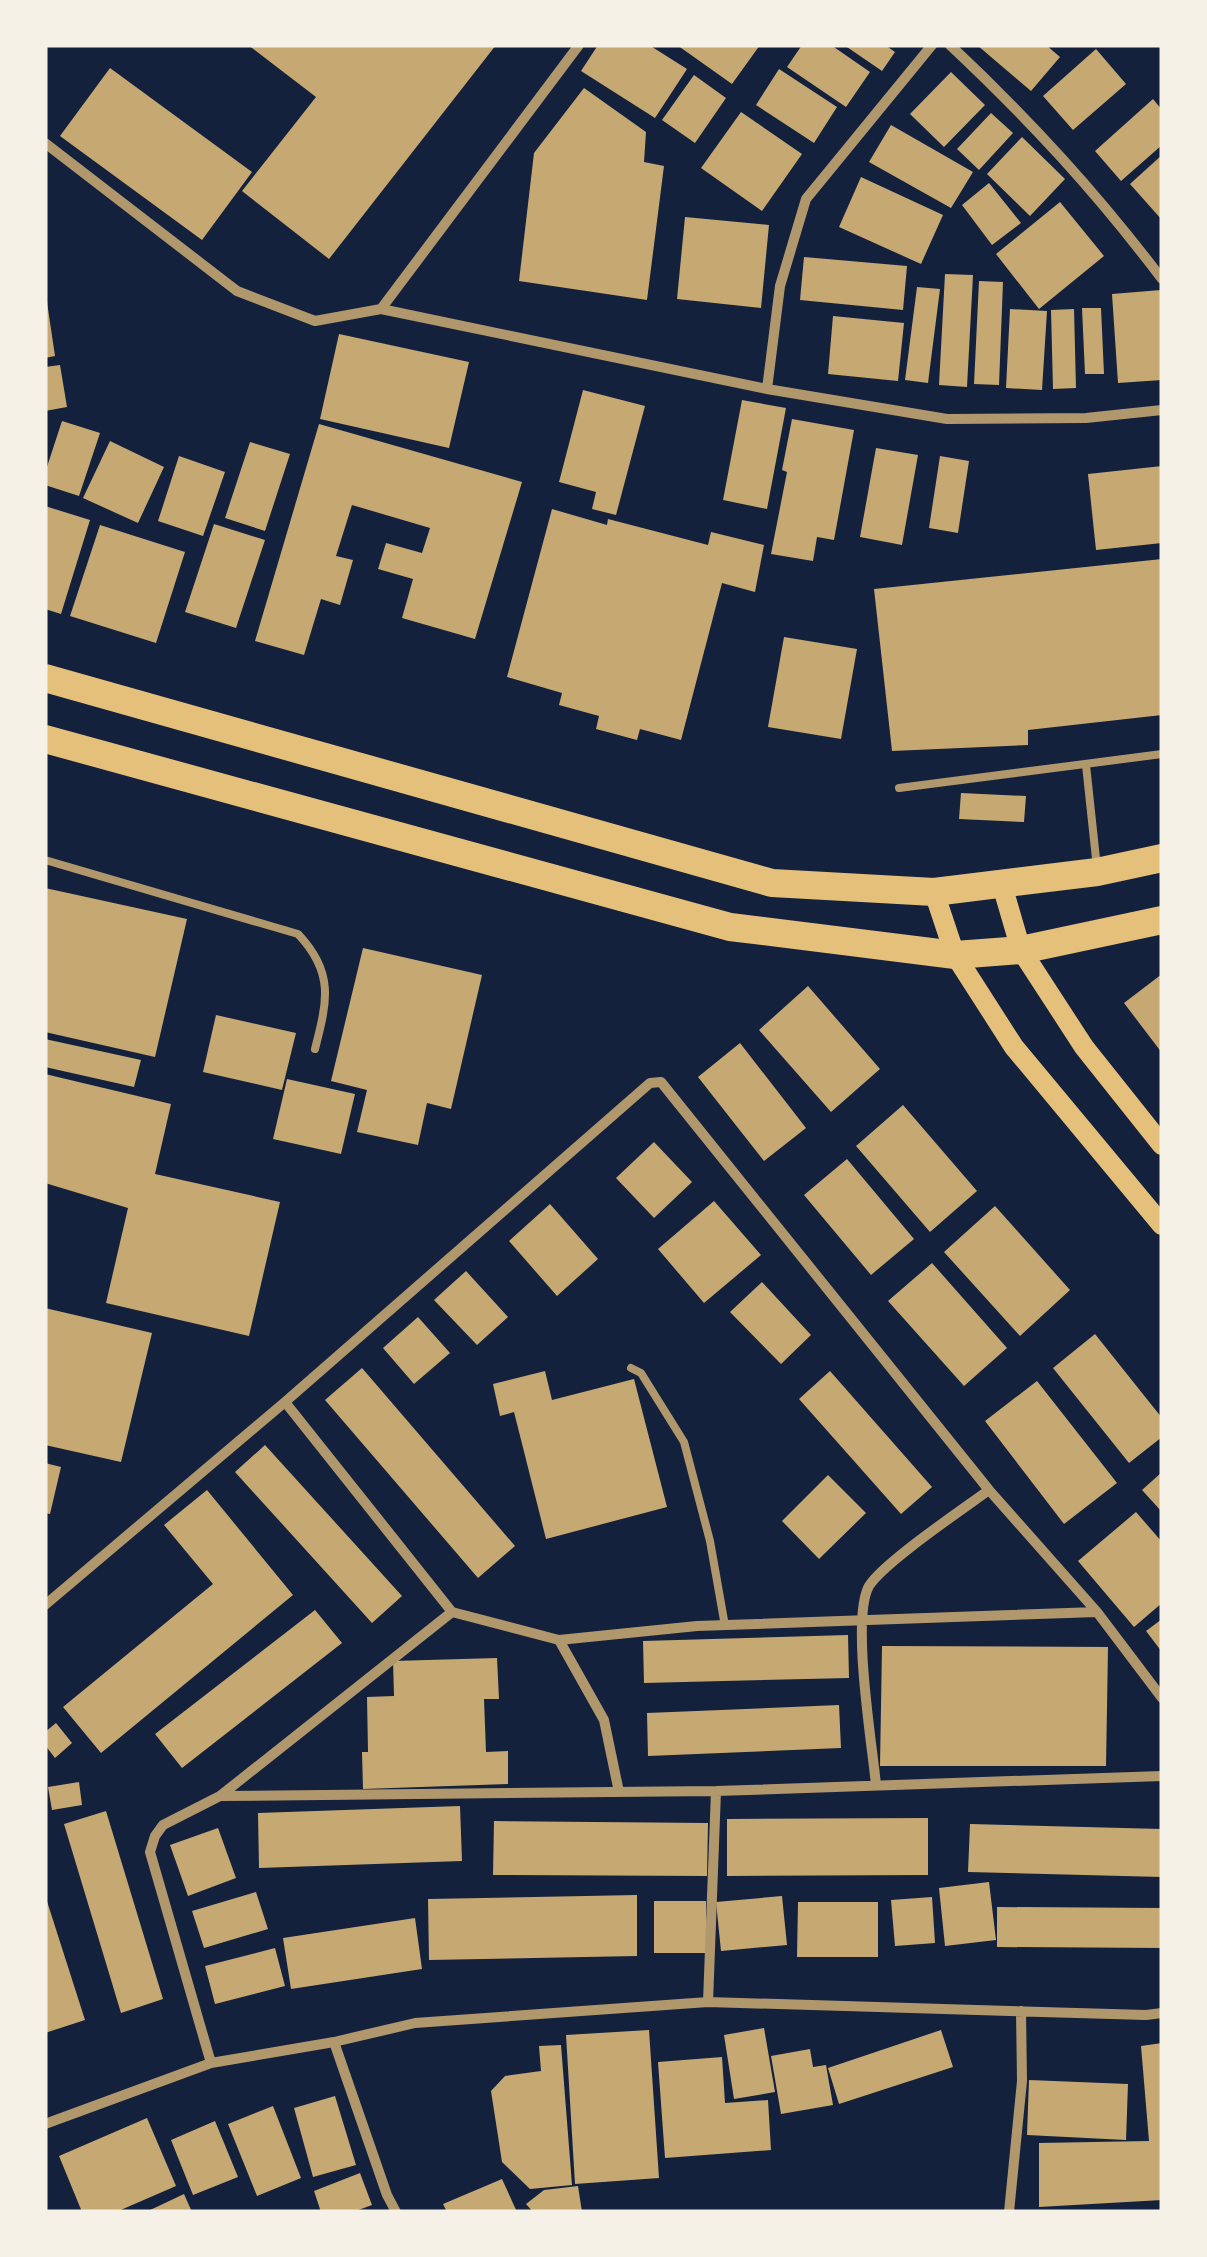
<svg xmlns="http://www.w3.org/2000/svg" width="1207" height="2257" viewBox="0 0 1207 2257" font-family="'IBM Plex Sans',sans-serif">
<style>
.building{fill:#c6a872}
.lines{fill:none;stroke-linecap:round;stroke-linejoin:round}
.service{stroke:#b1986c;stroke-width:8}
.minor{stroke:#b1986c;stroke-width:10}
.secondary{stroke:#e5c07b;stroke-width:20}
.trunk{stroke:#e5c07b;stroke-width:28}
</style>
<rect width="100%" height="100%" fill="#14213d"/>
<!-- building -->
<path class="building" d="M248 45H496L329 259 242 191 316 97Z
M598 45H649L687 69 655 118 581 71Z
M677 45H760L732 84Z
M802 45H831L870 72 846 107 787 67Z
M844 45H885L895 52 882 71Z
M977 45H1046L1060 57 1031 91Z
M1096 49 1126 84 1073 130 1043 96Z
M110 68 252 172 202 240 60 136Z
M779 69 837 107 814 143 756 105Z
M951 72 985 105 944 147 910 114Z
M694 75 726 98 695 143 662 120Z
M584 88 646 132 644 162 664 166 647 300 519 281 534 153Z
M1153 99 1162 110V145L1121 181 1095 151Z
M741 112 802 154 762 211 701 168Z
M991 113 1013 133 979 170 957 149Z
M891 125 973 172 951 208 869 162Z
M1022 137 1065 179 1030 216 987 174Z
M1162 155V220L1130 184Z
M861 177 943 215 921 264 839 227Z
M989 183 1021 223 992 245 962 205Z
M1060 202 1104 256 1039 309 996 254Z
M685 217 769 225 761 308 677 299Z
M804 257 907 266 903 310 800 300Z
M945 274 973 275 967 387 939 385Z
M979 281 1003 282 999 385 974 384Z
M917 287 940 289 928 383 905 380Z
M1161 290 1162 380 1118 383 1112 294Z
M47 302 55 356 45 358V303Z
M1082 308H1101L1104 374H1085Z
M1010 309 1047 311 1042 390 1006 388Z
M1074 309 1076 388 1053 389 1051 310Z
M833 316 904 323 898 381 828 374Z
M339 334 469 362 449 448 320 419Z
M60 365 67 407 45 411V367Z
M583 390 645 406 616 515 592 509 596 492 559 482Z
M742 400 786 408 767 509 723 500Z
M792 419 854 430 834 540 817 537 813 561 771 554 787 472 782 470Z
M62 421 100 433 79 496 45 485V473Z
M319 424 522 482 475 639 402 618 413 579 378 569 386 543 422 553 430 528 352 505 336 556 353 560 340 605 321 599 304 655 255 641Z
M110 441 164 467 138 523 83 498Z
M250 442 290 454 265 531 225 518Z
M876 448 918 455 902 545 860 537Z
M179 456 225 472 203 536 158 521Z
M940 456 969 461 958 533 929 528Z
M1162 466V543L1096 550 1088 474Z
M45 506 90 520 61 614 45 609Z
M552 509 607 525 608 519 708 545 711 532 764 545 755 592 722 583 681 740 640 729 637 740 596 729 599 716 559 705 562 693 507 677Z
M214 524 265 540 236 628 185 612Z
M100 525 185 552 156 643 70 616Z
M1162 559V715L1028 730V745L892 751 874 589Z
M784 637 857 649 841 739 768 727Z
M961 793 1026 796 1024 822 959 819Z
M45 888 187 919 155 1057 45 1032Z
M363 948 482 975 451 1109 427 1103 418 1145 357 1132 367 1090 331 1081Z
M1162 974V1053L1124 1003Z
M808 986 880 1069 831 1112 759 1030Z
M216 1015 296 1033 282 1090 203 1072Z
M45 1039 141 1060 134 1087 45 1067Z
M740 1043 806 1128 764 1161 698 1077Z
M45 1074 171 1104 155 1174 280 1202 249 1336 106 1303 128 1208 45 1183Z
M287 1079 355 1094 341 1154 273 1139Z
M903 1105 977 1191 930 1232 856 1146Z
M654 1142 692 1182 654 1218 616 1178Z
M847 1159 914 1239 871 1275 804 1195Z
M714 1201 761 1255 704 1303 658 1249Z
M550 1204 598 1259 557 1296 509 1241Z
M995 1206 1070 1290 1020 1336 944 1252Z
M932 1263 1007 1348 964 1386 888 1301Z
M466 1271 508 1317 477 1345 434 1300Z
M762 1282 811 1335 781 1364 730 1312Z
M45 1308 152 1333 121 1462 45 1445Z
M418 1317 450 1353 414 1384 383 1348Z
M1095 1334 1162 1418V1437L1129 1463 1053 1368Z
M362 1368 515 1546 478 1578 325 1400Z
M545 1371 552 1400 634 1379 667 1507 546 1539 514 1412 500 1416 493 1384Z
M830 1371 932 1487 901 1514 799 1399Z
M1037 1381 1117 1483 1064 1524 985 1421Z
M265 1445 402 1596 372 1623 235 1472Z
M45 1463 61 1467 50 1514 45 1513Z
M1162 1472V1512L1142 1490Z
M828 1475 866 1513 819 1559 782 1521Z
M207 1490 293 1595 101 1753 63 1707 213 1584 164 1525Z
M1136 1512 1162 1542V1603L1134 1627 1078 1561Z
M315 1610 342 1643 182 1768 155 1734Z
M1162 1619V1652L1146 1631Z
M848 1635 849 1678 644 1683 643 1641Z
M882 1646 1108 1647 1106 1766H880Z
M497 1658 499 1699H484L486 1752 508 1751V1784L363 1789 362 1752H368L367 1697 394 1696 393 1661Z
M839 1705 841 1748 648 1756 647 1713Z
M56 1723 72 1743 55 1758 45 1745V1732Z
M79 1782 82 1805 52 1810 48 1787Z
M460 1806 462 1861 259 1868 258 1813Z
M106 1811 163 1999 121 2013 64 1824Z
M928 1818V1875L727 1876V1819Z
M494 1821 708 1823 707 1876 493 1875Z
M970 1824 1162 1829V1877L968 1872Z
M218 1828 236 1878 188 1896 170 1845Z
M989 1882 996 1940 945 1946 939 1888Z
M256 1892 268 1929 204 1948 192 1911Z
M45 1895 85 2020 45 2033Z
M637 1895V1956L429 1960 428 1899Z
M782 1896 787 1945 721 1951 716 1902Z
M932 1897 935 1943 895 1946 891 1900Z
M654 1901H706V1953H654Z
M798 1902H878V1957H797Z
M997 1907 1162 1908V1948L997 1947Z
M415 1918 422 1969 291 1989 283 1938Z
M275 1948 285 1986 215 2004 205 1966Z
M764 2028 775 2092 734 2099 724 2035Z
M649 2030 659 2178 575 2184 566 2035Z
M941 2030 953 2067 839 2104 828 2068Z
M1162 2043V2200L1039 2207V2143L1149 2141 1141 2046Z
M561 2045 572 2185 530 2189 502 2162 491 2091 505 2076 541 2071 539 2046Z
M810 2049 813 2067 826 2065 833 2105 781 2114 771 2056Z
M722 2057 725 2103 768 2100 771 2150 665 2158 658 2062Z
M1029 2080 1128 2084 1126 2140 1027 2135Z
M335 2096 356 2165 313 2177 294 2108Z
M273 2106 301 2178 257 2196 228 2124Z
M147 2118 176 2186 116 2212H82L59 2156Z
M215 2121 238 2177 193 2195 171 2140Z
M360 2173 372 2205 353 2212H321L314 2191Z
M502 2179 517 2212H447L443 2204Z
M578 2186 582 2212H533L526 2204 544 2190Z
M184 2194 192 2212H146Z"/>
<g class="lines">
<!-- service -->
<path class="service" d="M1086 765 1097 868
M899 788 1162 754
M45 860 298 934C335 973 327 1002 315 1049
M631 1368 641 1373 684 1442 710 1541 725 1626"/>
<!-- minor -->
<path class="minor" d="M950 45C1030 120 1096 192 1162 279
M45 143 237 291 315 321 381 309 767 389 947 419 1086 418 1162 410
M381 309 579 45
M767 389 780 286 806 199 932 45
M285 1402 452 1612 559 1640 604 1720 619 1792
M45 1605 285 1402 650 1083 661 1082 989 1490 1097 1612 1162 1698
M559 1640 697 1626 1097 1612
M876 1785C872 1743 851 1618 869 1586 883 1563 963 1509 989 1490
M220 1796 716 1791 1162 1776
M708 2002 716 1791
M334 2042 387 2195 396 2212
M211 2063 150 1852 155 1836 163 1825 220 1796 452 1612
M45 2124 211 2063 334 2042 415 2023 708 2002 1146 2015 1162 2013
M1009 2212 1022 2081 1021 2011"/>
<!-- secondary -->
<path class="secondary" d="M1002 885 1021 950 1084 1047 1162 1145
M934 892 955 955 1014 1047 1162 1225"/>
<!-- trunk -->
<path class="trunk" d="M45 678 772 883 934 892 1097 872 1162 858
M45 739 730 927 955 955 1021 950 1162 920"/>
</g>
<!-- border -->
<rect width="1207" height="2257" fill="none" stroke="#f6f1e7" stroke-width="95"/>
</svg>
